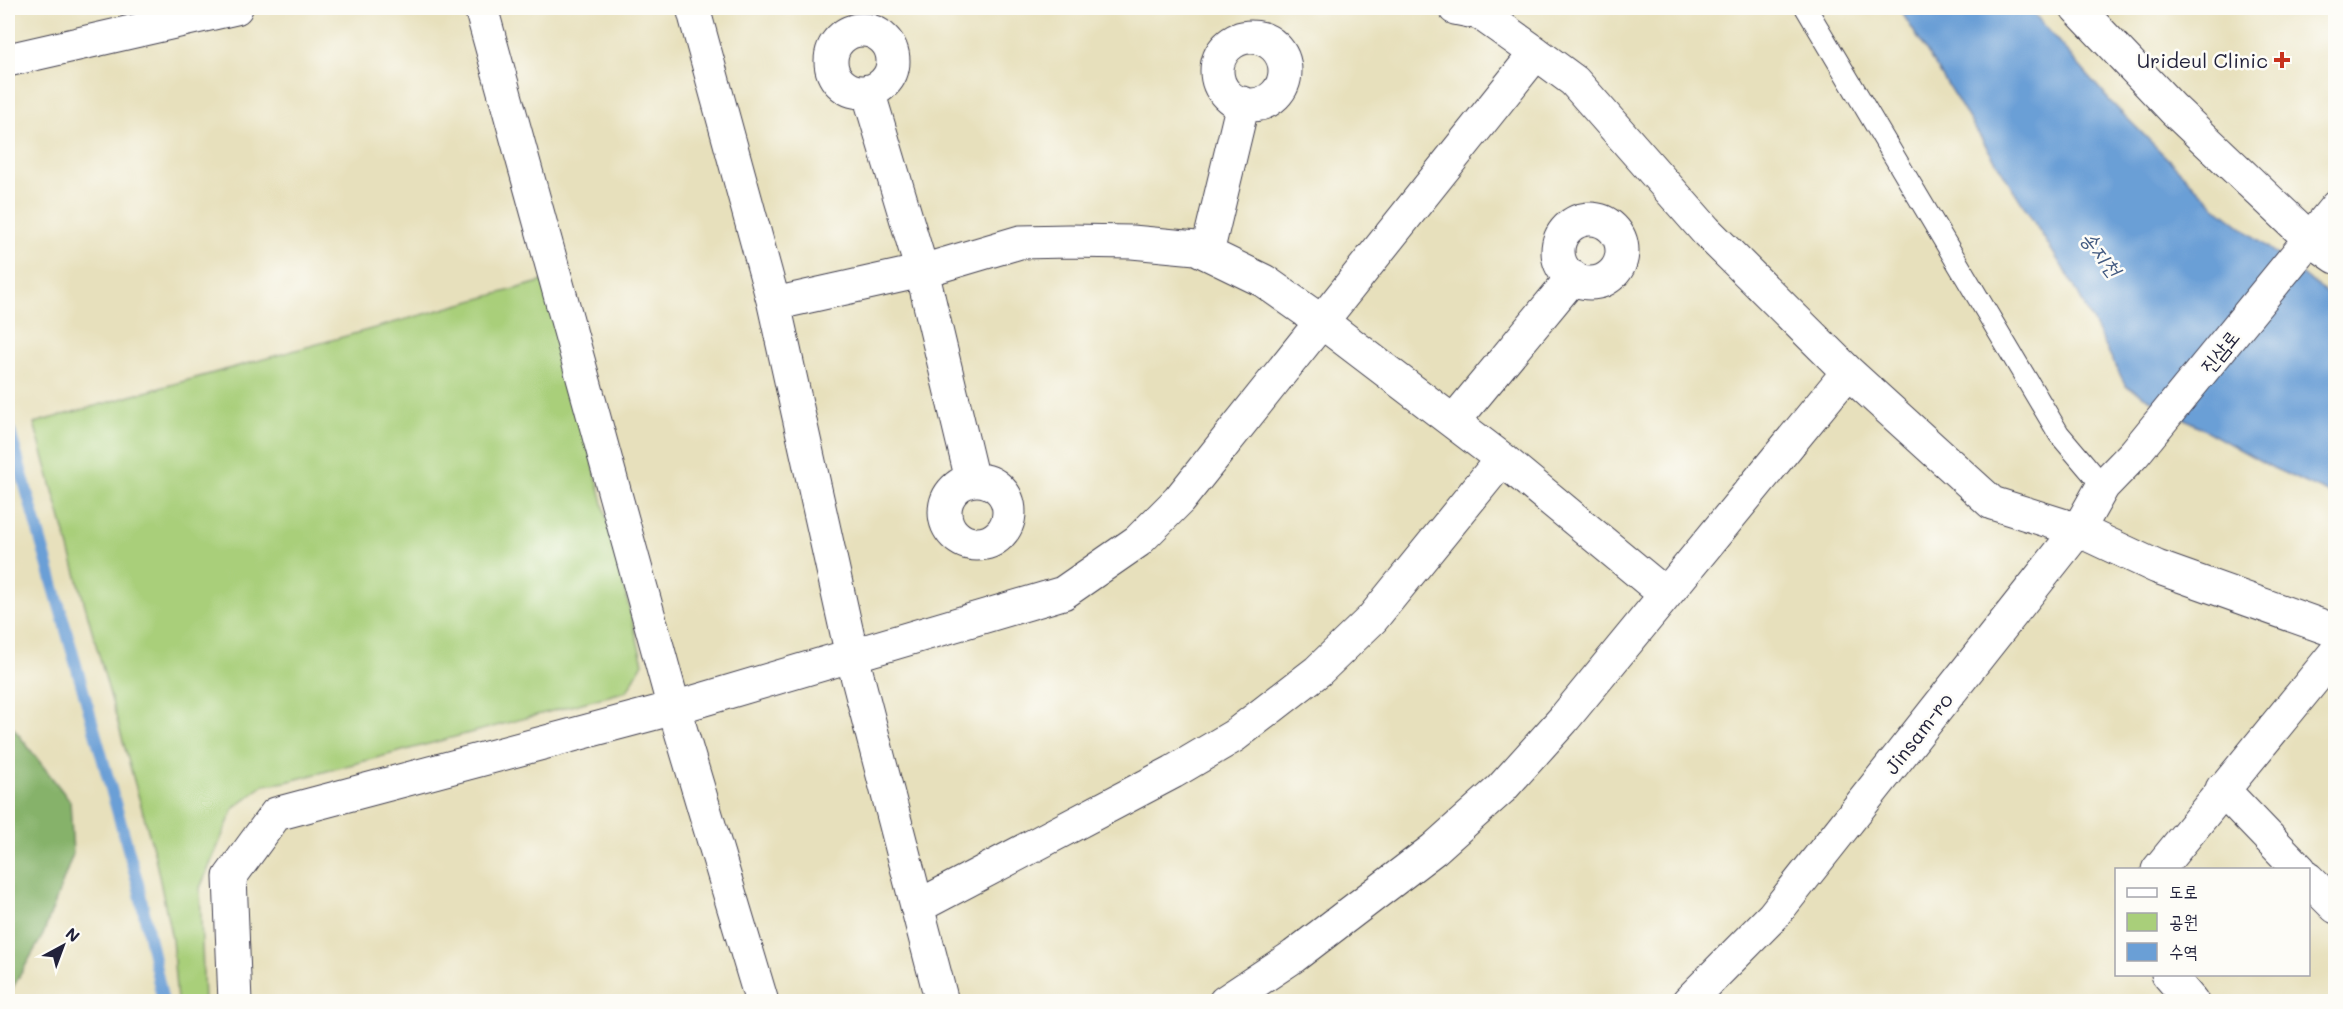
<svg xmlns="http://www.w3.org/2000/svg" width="2343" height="1009" viewBox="0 0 2343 1009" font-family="Mali,'Poor Story',sans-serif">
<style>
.green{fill:#a9cf7a;stroke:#66785a;stroke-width:1.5}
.forest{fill:#86b26a;stroke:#546a52;stroke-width:1.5}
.water{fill:#6a9fd6;stroke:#466088;stroke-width:1.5}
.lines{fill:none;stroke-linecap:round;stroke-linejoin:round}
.stream{stroke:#6a9fd6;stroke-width:12}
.service-casing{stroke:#403e4e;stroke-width:23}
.minor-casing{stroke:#403e4e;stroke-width:35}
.tertiary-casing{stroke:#403e4e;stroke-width:35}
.service{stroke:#fff;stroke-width:21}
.minor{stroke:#fff;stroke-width:33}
.tertiary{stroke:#fff;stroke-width:33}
.poi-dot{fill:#c8321e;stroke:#fdfcf7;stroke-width:2}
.labels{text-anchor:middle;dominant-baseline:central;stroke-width:5;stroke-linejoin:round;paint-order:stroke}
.poi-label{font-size:20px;fill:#22223b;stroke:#fdfcf7;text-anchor:end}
.street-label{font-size:20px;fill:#22223b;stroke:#fdfcf7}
.water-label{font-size:21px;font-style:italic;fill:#425a81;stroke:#fdfcf7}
</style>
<rect width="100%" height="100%" fill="#fdfcf7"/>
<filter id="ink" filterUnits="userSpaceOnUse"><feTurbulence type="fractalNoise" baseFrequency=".0167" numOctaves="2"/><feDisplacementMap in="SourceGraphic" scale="12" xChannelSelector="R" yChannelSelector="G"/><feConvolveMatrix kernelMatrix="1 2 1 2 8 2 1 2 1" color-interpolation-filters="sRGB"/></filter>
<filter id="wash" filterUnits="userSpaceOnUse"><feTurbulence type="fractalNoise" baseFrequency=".008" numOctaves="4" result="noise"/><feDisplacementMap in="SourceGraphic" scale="24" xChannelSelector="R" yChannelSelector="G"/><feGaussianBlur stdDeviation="1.35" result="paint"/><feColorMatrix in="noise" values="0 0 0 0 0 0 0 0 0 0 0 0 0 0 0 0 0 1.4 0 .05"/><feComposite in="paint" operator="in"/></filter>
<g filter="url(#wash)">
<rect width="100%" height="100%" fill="#e7e0bc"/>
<!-- green -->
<path class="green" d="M547 280 643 663 627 691 286 782 264 785 234 808 200 888 204 1001H177L172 939 154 852 34 423Z"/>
<!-- forest -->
<path class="forest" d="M8 721 70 801 73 854 43 935 12 989 8 992Z"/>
<!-- water -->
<path class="water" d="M1899 8H2029L2111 102 2216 207 2335 300V496L2273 468 2126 386 2073 284Z"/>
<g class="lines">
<!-- stream -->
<path class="stream" d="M8 425 138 884 163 1002"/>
</g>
</g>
<g filter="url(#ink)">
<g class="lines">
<!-- service casing -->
<g class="service-casing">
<path id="service" d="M1806 8 2059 434 2103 486"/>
</g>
<!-- minor casing -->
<g class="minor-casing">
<path id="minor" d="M481 8 674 708 762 1002
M693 8 774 304
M1455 8 1480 13 1536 53
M2077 8 2173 109 2310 239 2336 257
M831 61a31 31 0 1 1 62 0a31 31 0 1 1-62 0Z
M1217 71a34 34 0 1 1 68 0a34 34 0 1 1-68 0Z
M8 60 236 8
M868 91 922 271 972 480
M1558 251a32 32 0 1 1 64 0a32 32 0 1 1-64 0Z
M1207 253 1243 103
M1848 372 1992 503 2078 530
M1454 421 1573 277
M945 512a32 32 0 1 1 64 0a32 32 0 1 1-64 0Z
M2222 789 2300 870
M2158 870 2336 652
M2308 879 2336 907
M917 907 1173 772 1234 736 1318 671 1372 619 1502 459
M2168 974 2192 1002
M235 1002 230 877 276 814 674 708 1063 593 1138 541 1179 500 1536 53 1574 81 1706 231 1848 372 1563 720 1501 789 1434 849 1294 956 1225 1002
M942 1002 852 656 774 304 922 271 1020 242 1069 241 1132 242 1196 248 1264 281 1322 322 1502 459 1665 594"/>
</g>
<!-- tertiary casing -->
<g class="tertiary-casing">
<path id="tertiary" d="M2078 530 2157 567 2336 631
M1688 1002 1773 916 2078 530 2103 486 2134 454 2336 207"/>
</g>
<!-- service -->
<use href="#service" class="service"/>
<!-- minor -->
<use href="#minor" class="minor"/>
<!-- tertiary -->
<use href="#tertiary" class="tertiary"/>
</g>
</g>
<!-- markers -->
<path class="poi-dot" d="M2279 51h6v6h6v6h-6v6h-6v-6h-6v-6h6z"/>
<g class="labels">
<!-- poi labels -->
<g class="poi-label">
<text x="2268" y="60">Urideul Clinic</text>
</g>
<!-- street labels -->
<g class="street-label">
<text transform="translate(2219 351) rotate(-51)">진삼로</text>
<text transform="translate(1918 733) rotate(-52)">Jinsam-ro</text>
</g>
<!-- water labels -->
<g class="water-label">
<text transform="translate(2102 253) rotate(52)">송지천</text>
</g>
</g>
<!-- margin -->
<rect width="2343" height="1009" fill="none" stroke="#fdfcf7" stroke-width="30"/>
<!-- legend -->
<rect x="2115" y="868" width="195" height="108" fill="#fdfcf7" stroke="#a5a5ac" stroke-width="1.5"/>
<rect x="2127" y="888" width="30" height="9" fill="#ffffff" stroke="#a5a5ac" stroke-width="1.5"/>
<text x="2169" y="898" font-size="18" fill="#22223b">도로</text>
<rect x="2127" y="913" width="30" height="18" fill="#a9cf7a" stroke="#a5a5ac" stroke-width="1.5"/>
<text x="2169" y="928" font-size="18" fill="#22223b">공원</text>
<rect x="2127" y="943" width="30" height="18" fill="#6a9fd6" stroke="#a5a5ac" stroke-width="1.5"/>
<text x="2169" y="958" font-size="18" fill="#22223b">수역</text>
<!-- north arrow -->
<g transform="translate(63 946) rotate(41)" stroke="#fdfcf7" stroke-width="4.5" paint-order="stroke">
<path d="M0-4.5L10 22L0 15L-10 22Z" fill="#22223b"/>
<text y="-9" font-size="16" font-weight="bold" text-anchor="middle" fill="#22223b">N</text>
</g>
</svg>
